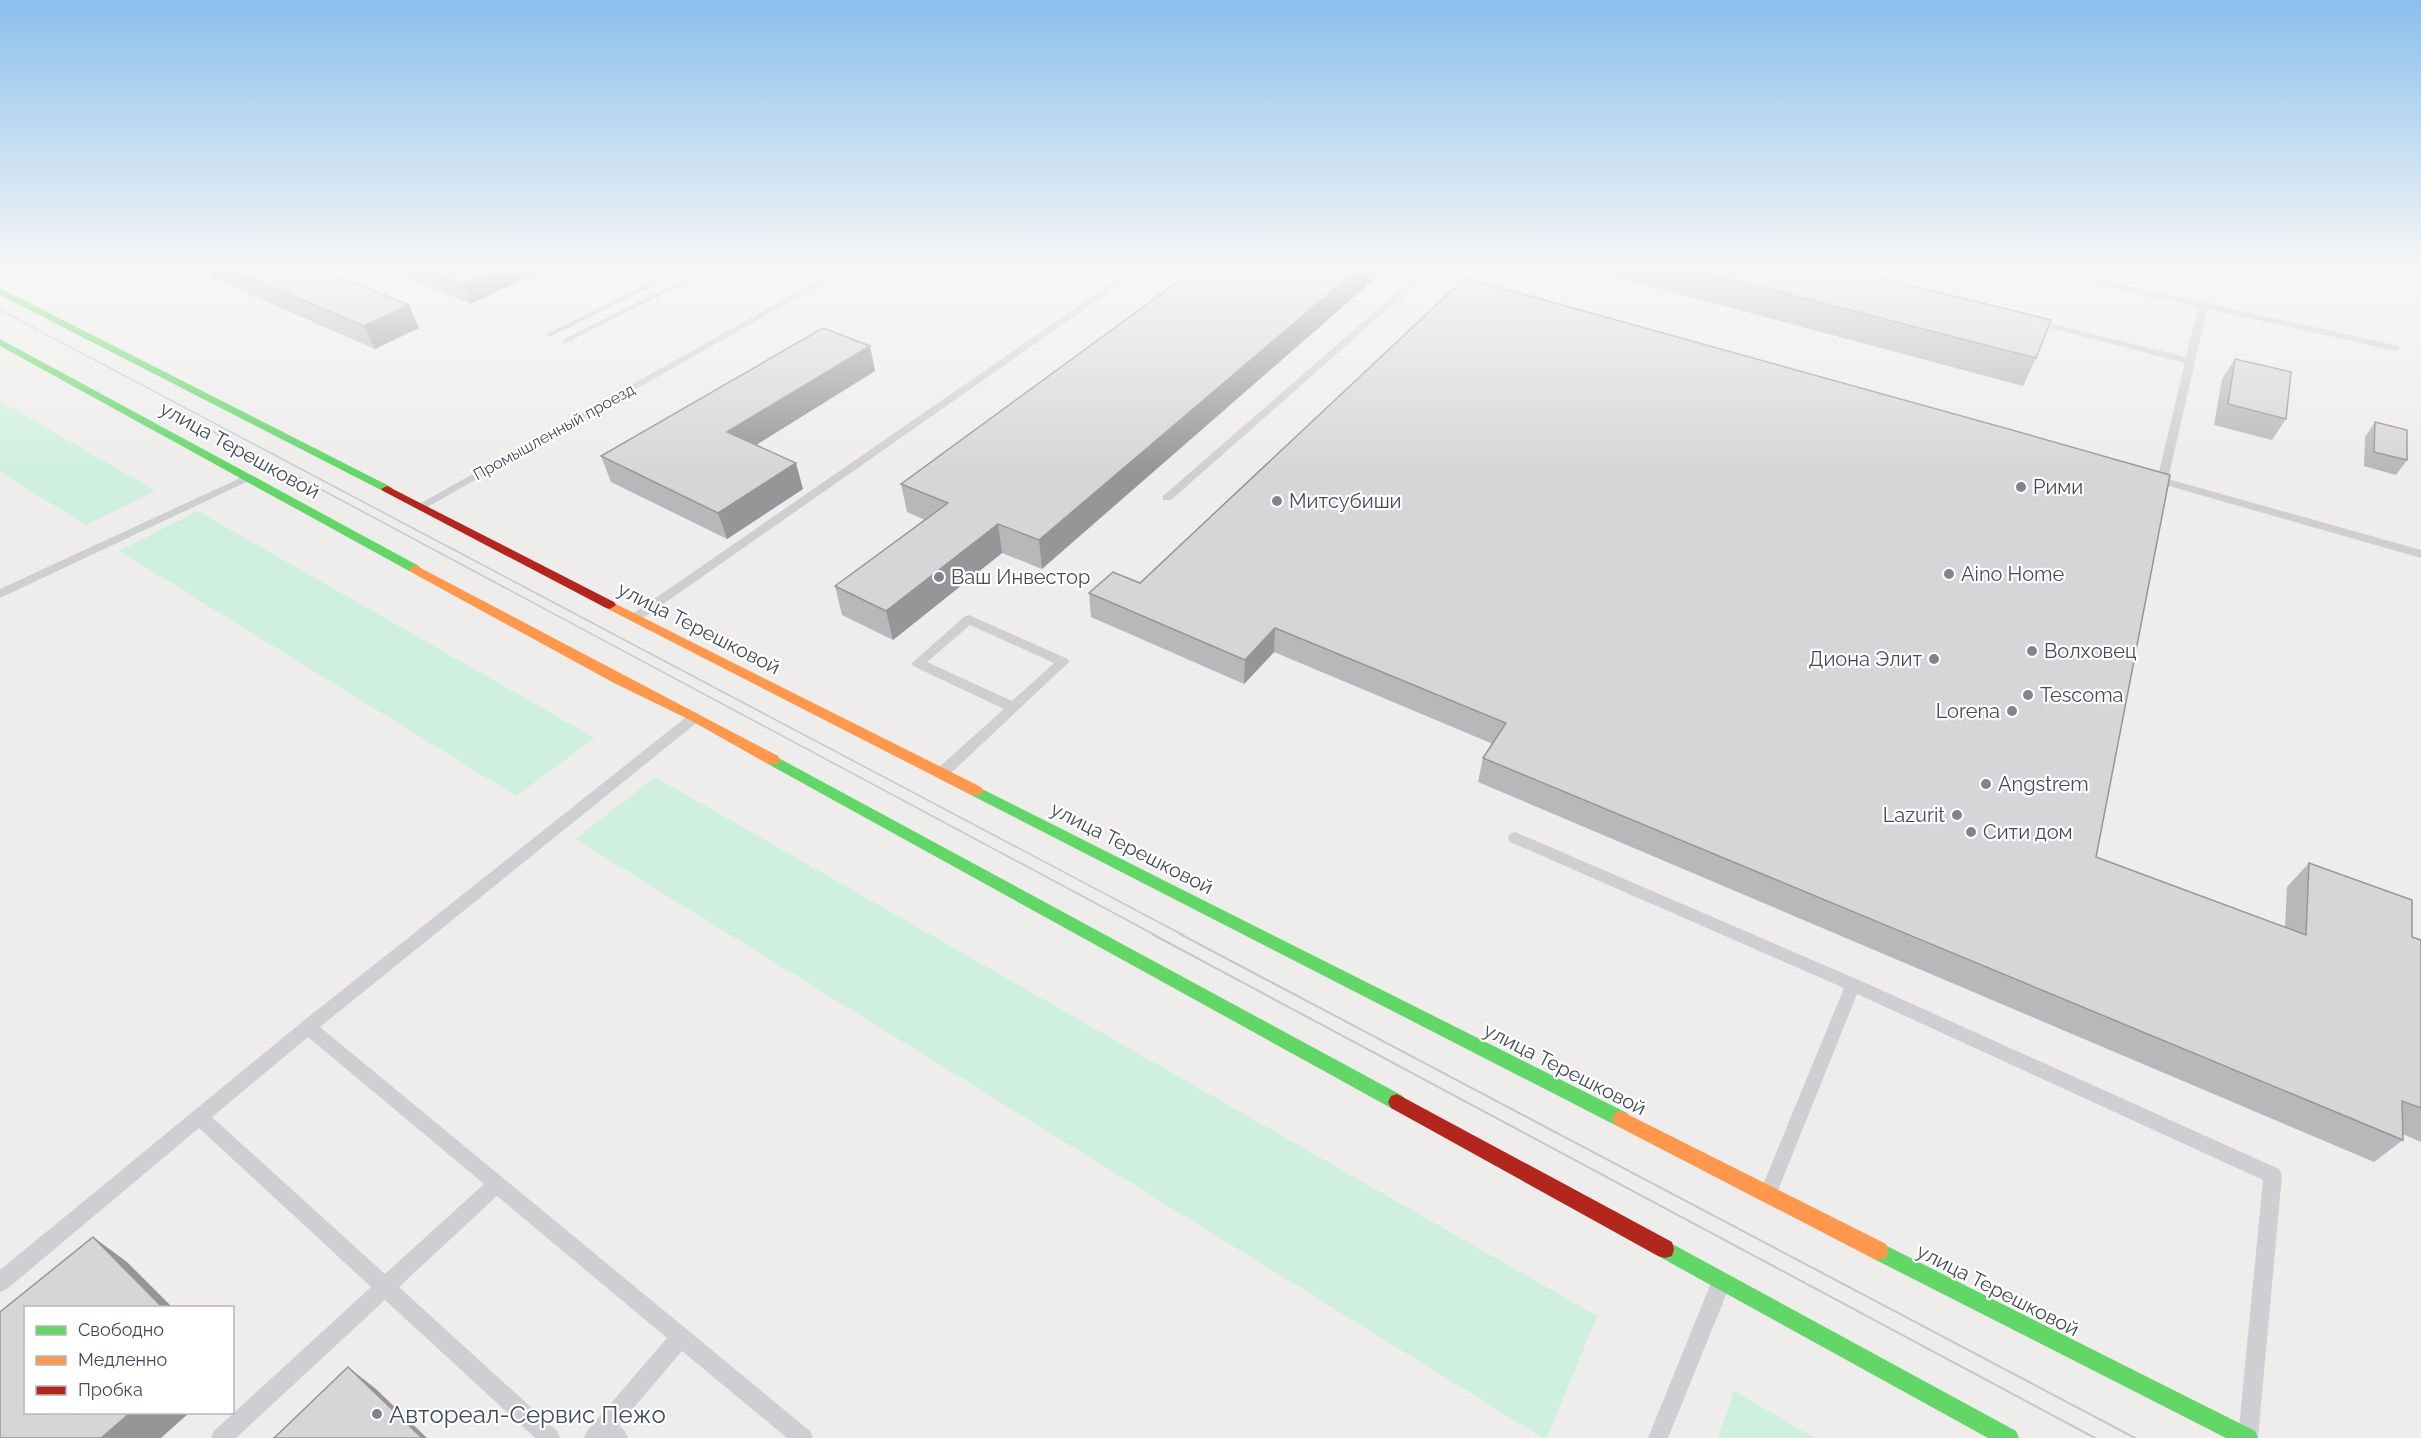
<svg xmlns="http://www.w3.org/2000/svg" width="2421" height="1438" viewBox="0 0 2421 1438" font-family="Raleway,sans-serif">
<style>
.green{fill:#cff0e1}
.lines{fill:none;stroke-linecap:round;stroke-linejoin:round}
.lane{fill:#cecfd3;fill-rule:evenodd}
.fast{fill:#63d668;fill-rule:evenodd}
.slow{fill:#ff974d;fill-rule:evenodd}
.jam{fill:#b3261e;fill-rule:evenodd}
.tram-far1{stroke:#c5c7ca;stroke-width:1.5}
.tram{stroke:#c5c7ca;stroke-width:2}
.rail{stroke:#c5c7ca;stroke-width:4}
.wall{fill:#b8b8bb}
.shaded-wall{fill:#969698}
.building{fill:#d6d6d9;stroke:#969698;stroke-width:1.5}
.poi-dot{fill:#7f848e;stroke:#fff;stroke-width:2}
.labels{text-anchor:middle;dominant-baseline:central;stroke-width:4.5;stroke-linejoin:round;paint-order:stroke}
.far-street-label{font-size:16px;fill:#434b5b;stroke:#fff}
.street-label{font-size:20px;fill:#434b5b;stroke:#fff}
.poi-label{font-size:20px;fill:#434b5b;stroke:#fff;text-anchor:start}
.near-poi-label{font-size:24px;fill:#434b5b;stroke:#fff;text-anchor:start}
</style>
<rect width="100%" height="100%" fill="#eeedec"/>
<!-- green -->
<path class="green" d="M0 401 156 491 86 525 0 472Z
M198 511 595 738 516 796 119 551Z
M655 777 1597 1316 1547 1438H1543L575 839Z
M1734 1391 1815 1438H1718Z"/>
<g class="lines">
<!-- lane -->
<path class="lane" d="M838 269H848L424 509 420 510 414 507Z
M1132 269H1142L639 621H631L629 618 631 615Z
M1424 269H1433L1171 500H1163V496Z
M2037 269H2053L2399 346 2401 348 2396 351 2207 309 2168 479 2421 550V558L2148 480V476H2158L2185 363 2027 322 2032 319 2186 357 2198 307 2041 272Z
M249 474 255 477 253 479 0 598V589Z
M969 615 1068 659 1069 662 947 777H937L935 773 937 769 1004 709 913 666 912 663 965 616ZM970 625 1054 663 1012 701 927 662Z
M695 712 702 717 700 720 320 1027 810 1431 813 1438H787L682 1351 619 1425 625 1431 628 1438H584L587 1431 667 1338 497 1196 399 1287 557 1431 560 1438H535L385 1300 236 1438H211L214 1431 371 1287 199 1128 7 1289 0 1292V1270L302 1022 690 714ZM308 1037 484 1184 385 1274 212 1117Z
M1515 832 1859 980 2279 1169 2282 1175 2258 1438H2238L2263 1180 1857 994 1775 1198 1769 1201 1763 1198 1760 1192 1844 988 1510 842 1508 838 1510 834Z
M1720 1275 1727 1278 1730 1285 1668 1438H1648L1713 1278Z"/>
<!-- fast -->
<path class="fast" d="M0 288 391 487 393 489 391 491H383L0 295Z
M0 339 419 566 421 569 419 572H411L0 346Z
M773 755 1403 1096 1406 1102 1403 1108 1397 1110 1391 1108 768 764 766 760 768 756Z
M976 786 1627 1113 1630 1119 1627 1125 1621 1127 1615 1125 971 795 969 791 971 787Z
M1665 1240 2016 1431 2019 1438H1988L1658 1256 1656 1249 1658 1242Z
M1879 1242 2255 1431 2258 1438H2226L1872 1258 1870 1251 1872 1244Z"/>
<!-- slow -->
<path class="slow" d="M415 565 778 756 780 760 778 764H768L690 720 614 683 411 572 409 569Z
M610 601 981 787 983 791 981 795H971L606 608 604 605Z
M1621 1111 1886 1244 1888 1251 1886 1258 1879 1260 1872 1258 1615 1125 1612 1119 1615 1113Z"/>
<!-- jam -->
<path class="jam" d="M387 486 614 602 616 605 610 609 606 608 383 491 381 489Z
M1397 1094 1672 1242 1674 1249 1672 1256 1665 1258 1658 1256 1391 1108 1388 1102 1391 1096Z"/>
<!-- tram-far1 -->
<path class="tram-far1" d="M0 310 1183 935
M180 414 1155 935"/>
<!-- tram -->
<path class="tram" d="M1152 934 2095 1438
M1180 934 2135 1438"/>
<!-- rail -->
<path class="rail" d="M549 335 682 269
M565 341 708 269"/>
</g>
<!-- wall -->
<path class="wall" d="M205 269H320L419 328 375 349 210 277Z
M388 269H546L470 304Z
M1195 269 1042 569 1002 553 893 640 842 615 835 586 925 520 907 512 901 484Z
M1586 269H1844L2036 358 2023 386Z
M870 346 875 371 756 445 803 489 727 539 611 482 601 456Z
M2235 359 2286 419 2272 440 2214 425 2222 379Z
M2375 422 2407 460 2396 475 2364 466 2365 437Z
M1140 583 2096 857 2285 927 2287 887 2309 863 2412 937 2421 940V1142L2403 1134V1140L2374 1162 1478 782 1483 758 1493 744 1274 652 1244 684 1091 617 1089 593Z"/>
<!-- shaded-wall -->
<path class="shaded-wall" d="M495 269H546L470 304 462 284Z
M1358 269H1386L1042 569 1039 540Z
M409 305 419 328 375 349 364 326Z
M870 346 875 371 735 458 727 432Z
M796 463 803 489 727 539 718 513Z
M998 524 1002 553 893 640 886 611Z
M1275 628 1274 652 1244 684 1245 660Z
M93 1237 127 1262 173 1308H163Z
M348 1367 376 1389 427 1438H422Z
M130 1413H189L161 1438H101Z"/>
<!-- building -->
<path class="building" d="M229 269H320L409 305 364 326Z
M425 269H495L462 284Z
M1195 269H1358L1039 540 998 524 886 611 835 586 948 503 901 484Z
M1690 269H1844L2051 320 2036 358Z
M1465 278 2012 430 2170 475 2096 857 2306 935 2309 863 2412 900V937L2421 940V1108L2402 1101 2403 1140 1483 758 1506 723 1275 628 1245 660 1089 593 1113 572 1140 583Z
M823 328 870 346 727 432 796 463 718 513 601 456Z
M2235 359 2291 372 2286 419 2228 404Z
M2375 422 2407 430V460L2374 452Z
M93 1237 163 1308H26V1413H130L101 1438H0V1312Z
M348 1367 422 1438H274Z"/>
<!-- sky -->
<linearGradient id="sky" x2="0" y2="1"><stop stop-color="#8bbfec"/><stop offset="0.57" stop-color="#f7f7f6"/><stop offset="1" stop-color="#f7f7f6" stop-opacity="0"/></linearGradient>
<rect width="2421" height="470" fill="url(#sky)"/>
<!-- markers -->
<g class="poi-dot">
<circle cx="2021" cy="487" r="6"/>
<circle cx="1277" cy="501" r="6"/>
<circle cx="1949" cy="574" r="6"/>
<circle cx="939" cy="577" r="6"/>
<circle cx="2032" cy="651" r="6"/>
<circle cx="1934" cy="659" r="6"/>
<circle cx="2028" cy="695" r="6"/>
<circle cx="2012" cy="711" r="6"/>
<circle cx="1986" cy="784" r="6"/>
<circle cx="1957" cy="815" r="6"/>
<circle cx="1971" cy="832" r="6"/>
<circle cx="377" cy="1414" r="6"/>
</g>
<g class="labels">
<!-- far-street labels -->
<g class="far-street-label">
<text transform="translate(554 432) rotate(-29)">Промышленный проезд</text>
</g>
<!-- street labels -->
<g class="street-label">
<text transform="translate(240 450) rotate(29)">улица Терешковой</text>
<text transform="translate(699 628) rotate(27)">улица Терешковой</text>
<text transform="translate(1132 848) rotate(27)">улица Терешковой</text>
<text transform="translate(1565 1069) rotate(27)">улица Терешковой</text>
<text transform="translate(1998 1290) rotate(27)">улица Терешковой</text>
</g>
<!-- poi labels -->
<g class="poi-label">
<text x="2033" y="487">Рими</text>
<text x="1289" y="501">Митсубиши</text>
<text x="1961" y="574">Aino Home</text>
<text x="951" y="577">Ваш Инвестор</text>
<text x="2044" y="651">Волховец</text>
<text x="1922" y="659" text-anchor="end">Диона Элит</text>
<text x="2040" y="695">Tescoma</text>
<text x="2000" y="711" text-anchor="end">Lorena</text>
<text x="1998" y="784">Angstrem</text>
<text x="1945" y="815" text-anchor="end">Lazurit</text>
<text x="1983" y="832">Сити дом</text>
</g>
<!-- near-poi labels -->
<g class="near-poi-label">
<text x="389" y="1414">Автореал-Сервис Пежо</text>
</g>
</g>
<!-- legend -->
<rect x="24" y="1306" width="210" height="108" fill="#ffffff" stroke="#b4b7bd" stroke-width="1.5"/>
<rect x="36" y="1326" width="30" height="9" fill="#63d668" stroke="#b4b7bd" stroke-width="1.5"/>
<text x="78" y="1336" font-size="18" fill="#434b5b">Свободно</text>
<rect x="36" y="1356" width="30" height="9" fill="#ff974d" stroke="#b4b7bd" stroke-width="1.5"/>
<text x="78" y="1366" font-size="18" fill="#434b5b">Медленно</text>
<rect x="36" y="1386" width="30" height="9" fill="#b3261e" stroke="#b4b7bd" stroke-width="1.5"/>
<text x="78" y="1396" font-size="18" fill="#434b5b">Пробка</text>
</svg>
